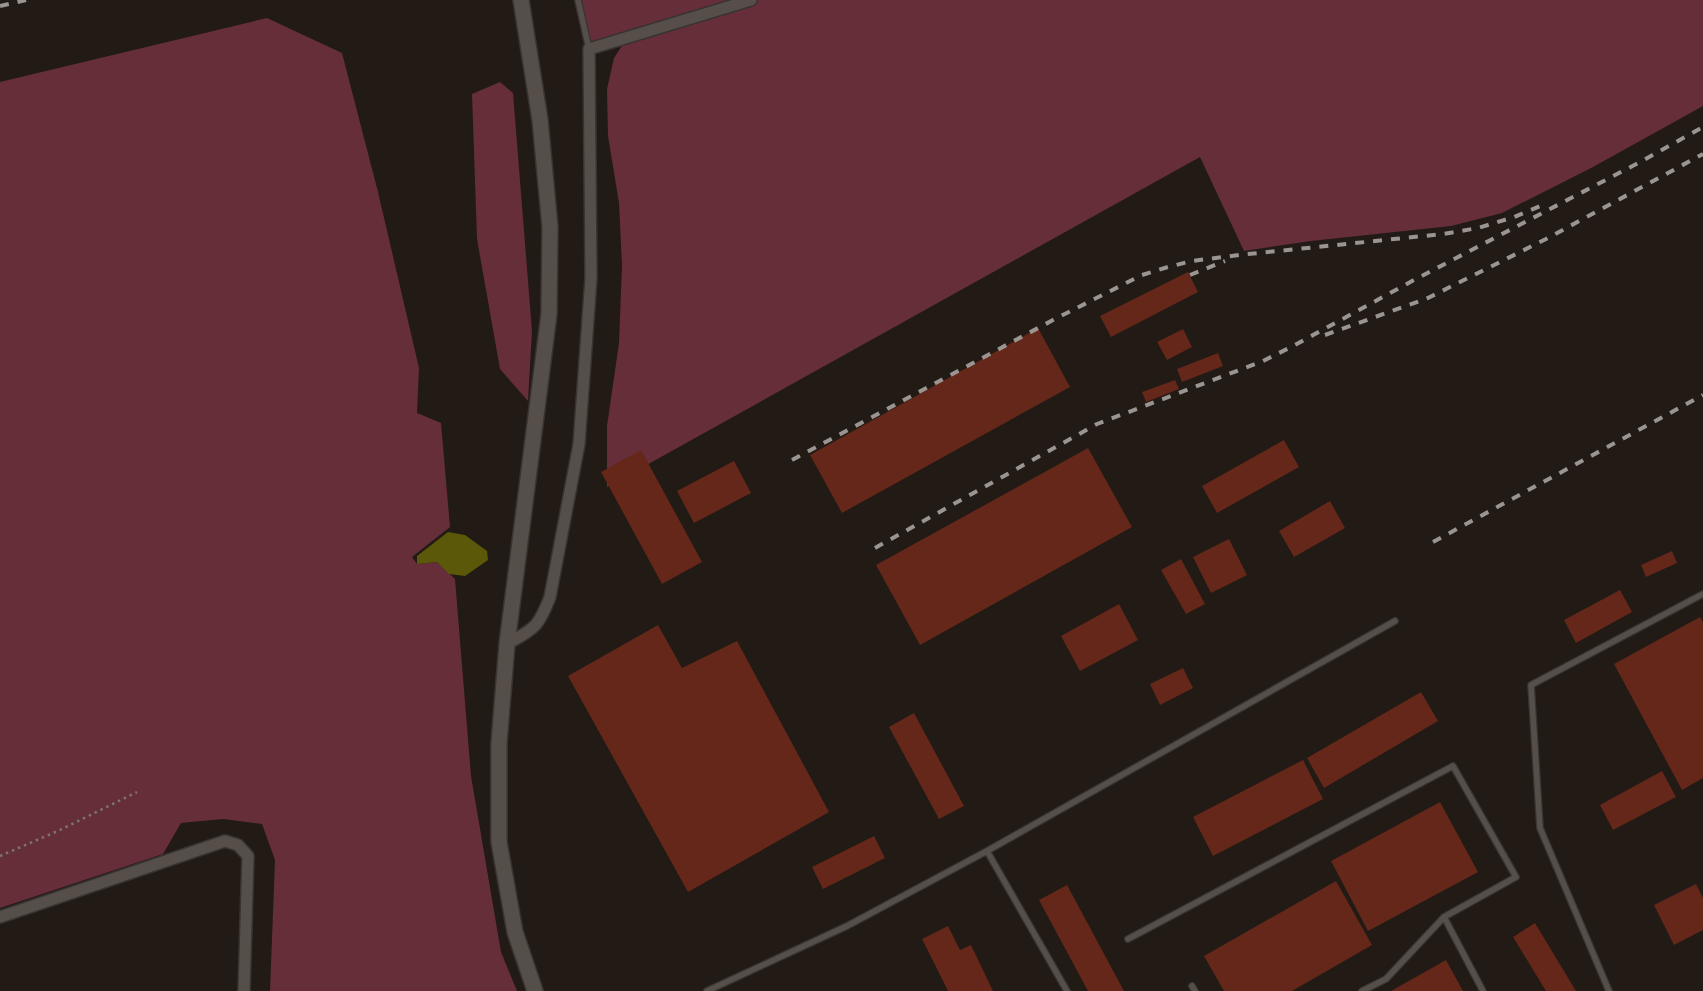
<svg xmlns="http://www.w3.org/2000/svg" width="1703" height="991" viewBox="0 0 1703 991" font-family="'DejaVu Sans',sans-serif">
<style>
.green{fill:#662e39}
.water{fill:#5b5809}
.building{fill:#642719}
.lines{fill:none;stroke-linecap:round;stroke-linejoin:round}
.lane-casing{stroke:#383430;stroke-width:8}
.street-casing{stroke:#383430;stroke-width:14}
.secondary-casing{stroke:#383430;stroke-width:18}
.path{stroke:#7b7570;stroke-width:2.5;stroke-dasharray:2.5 4;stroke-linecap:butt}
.lane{stroke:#564f49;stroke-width:5.5}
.street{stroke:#564f49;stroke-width:11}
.secondary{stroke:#564f49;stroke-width:15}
.rail{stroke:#9b9591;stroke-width:4;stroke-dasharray:9 9;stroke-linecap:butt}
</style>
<rect width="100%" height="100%" fill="#211a15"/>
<!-- green -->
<path class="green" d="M578 0H1703V106L1593 167 1502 213 1451 226 1311 241 1244 251 1200 157 607 487V426L619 343 622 265 619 203 608 136 607 89 614 58 627 38 589 49Z
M267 18 342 53 378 192 419 368 417 413 441 423 450 527 412 557 417 564 437 562 455 579 471 776 501 952 517 991H270L275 860 262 824 223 819 181 823 163 854 0 908V82Z
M500 82 513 93 532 331 528 401 500 369 477 239 472 94Z"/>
<!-- water -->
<path class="water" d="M448 532 465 535 487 551 488 560 465 576 449 574 437 562 417 564V556Z"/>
<!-- building -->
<path class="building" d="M1188 272 1198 292 1111 337 1100 316Z
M1038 328 1070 387 842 513 810 455Z
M1183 329 1192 347 1167 360 1157 342Z
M1218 353 1223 366 1182 382 1177 369Z
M1175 380 1179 389 1146 402 1142 392Z
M1284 440 1299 467 1217 513 1202 486Z
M1088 448 1132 527 920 645 876 565Z
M641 450 702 562 662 584 601 472Z
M734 461 751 493 694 523 677 491Z
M1330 501 1345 528 1294 557 1279 531Z
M1229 539 1247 575 1211 593 1193 557Z
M1672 551 1677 563 1646 577 1641 565Z
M1181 559 1205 604 1186 614 1161 570Z
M1620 590 1632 612 1576 643 1564 620Z
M1119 604 1138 640 1080 671 1061 636Z
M1700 617 1703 622V778L1682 790 1614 664Z
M658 625 682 668 737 641 829 812 688 892 568 676Z
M1183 668 1193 688 1160 705 1150 684Z
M1421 692 1438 721 1324 788 1307 758Z
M914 713 964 806 939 819 889 727Z
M1303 760 1323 799 1213 856 1193 817Z
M1662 771 1676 797 1613 830 1600 805Z
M1440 802 1478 872 1368 931 1331 861Z
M874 836 885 858 823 889 812 867Z
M1336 881 1372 945 1292 991H1224L1204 956Z
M1696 884 1703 898V930L1674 945 1654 905Z
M1067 885 1124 991H1088L1039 900Z
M1535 923 1576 991H1546L1513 937Z
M948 926 960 950 971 945 993 991H948L922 939Z
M1446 960 1463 991H1391Z"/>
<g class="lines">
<!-- lane casing -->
<g class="lane-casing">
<path id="lane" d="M578 0 589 49
M987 851 1067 991
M1444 917 1483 991
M1128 939 1453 766 1516 877 1444 917 1386 979 1362 991
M1192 986 1195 991
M707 991 847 926 987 851 1395 621
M1609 991 1540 828 1531 685 1703 594"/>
</g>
<!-- street casing -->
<g class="street-casing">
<path id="street" d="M507 644C535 628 538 628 550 597L579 444 591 278 589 49 751 0
M0 917 225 841 238 845 248 856 244 991"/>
</g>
<!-- secondary casing -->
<g class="secondary-casing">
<path id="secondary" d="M521 0 540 120 550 227 549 314 507 644 499 743V842L515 932 535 991"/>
</g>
<!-- path -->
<path class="path" d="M0 856 60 830 137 792"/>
<!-- lane -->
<use href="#lane" class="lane"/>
<!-- street -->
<use href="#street" class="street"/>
<!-- secondary -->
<use href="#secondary" class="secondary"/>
<!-- rail -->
<path class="rail" d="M0 6 26 0
M1190 275 1225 261
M1325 335 1428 298 1546 239 1703 154
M792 460 1053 320 1142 275 1168 267 1192 261 1239 255 1443 234 1478 228 1514 217 1545 204
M1433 542 1703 395
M875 548 1097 424 1263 361 1293 346 1414 280 1642 161 1703 127"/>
</g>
</svg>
